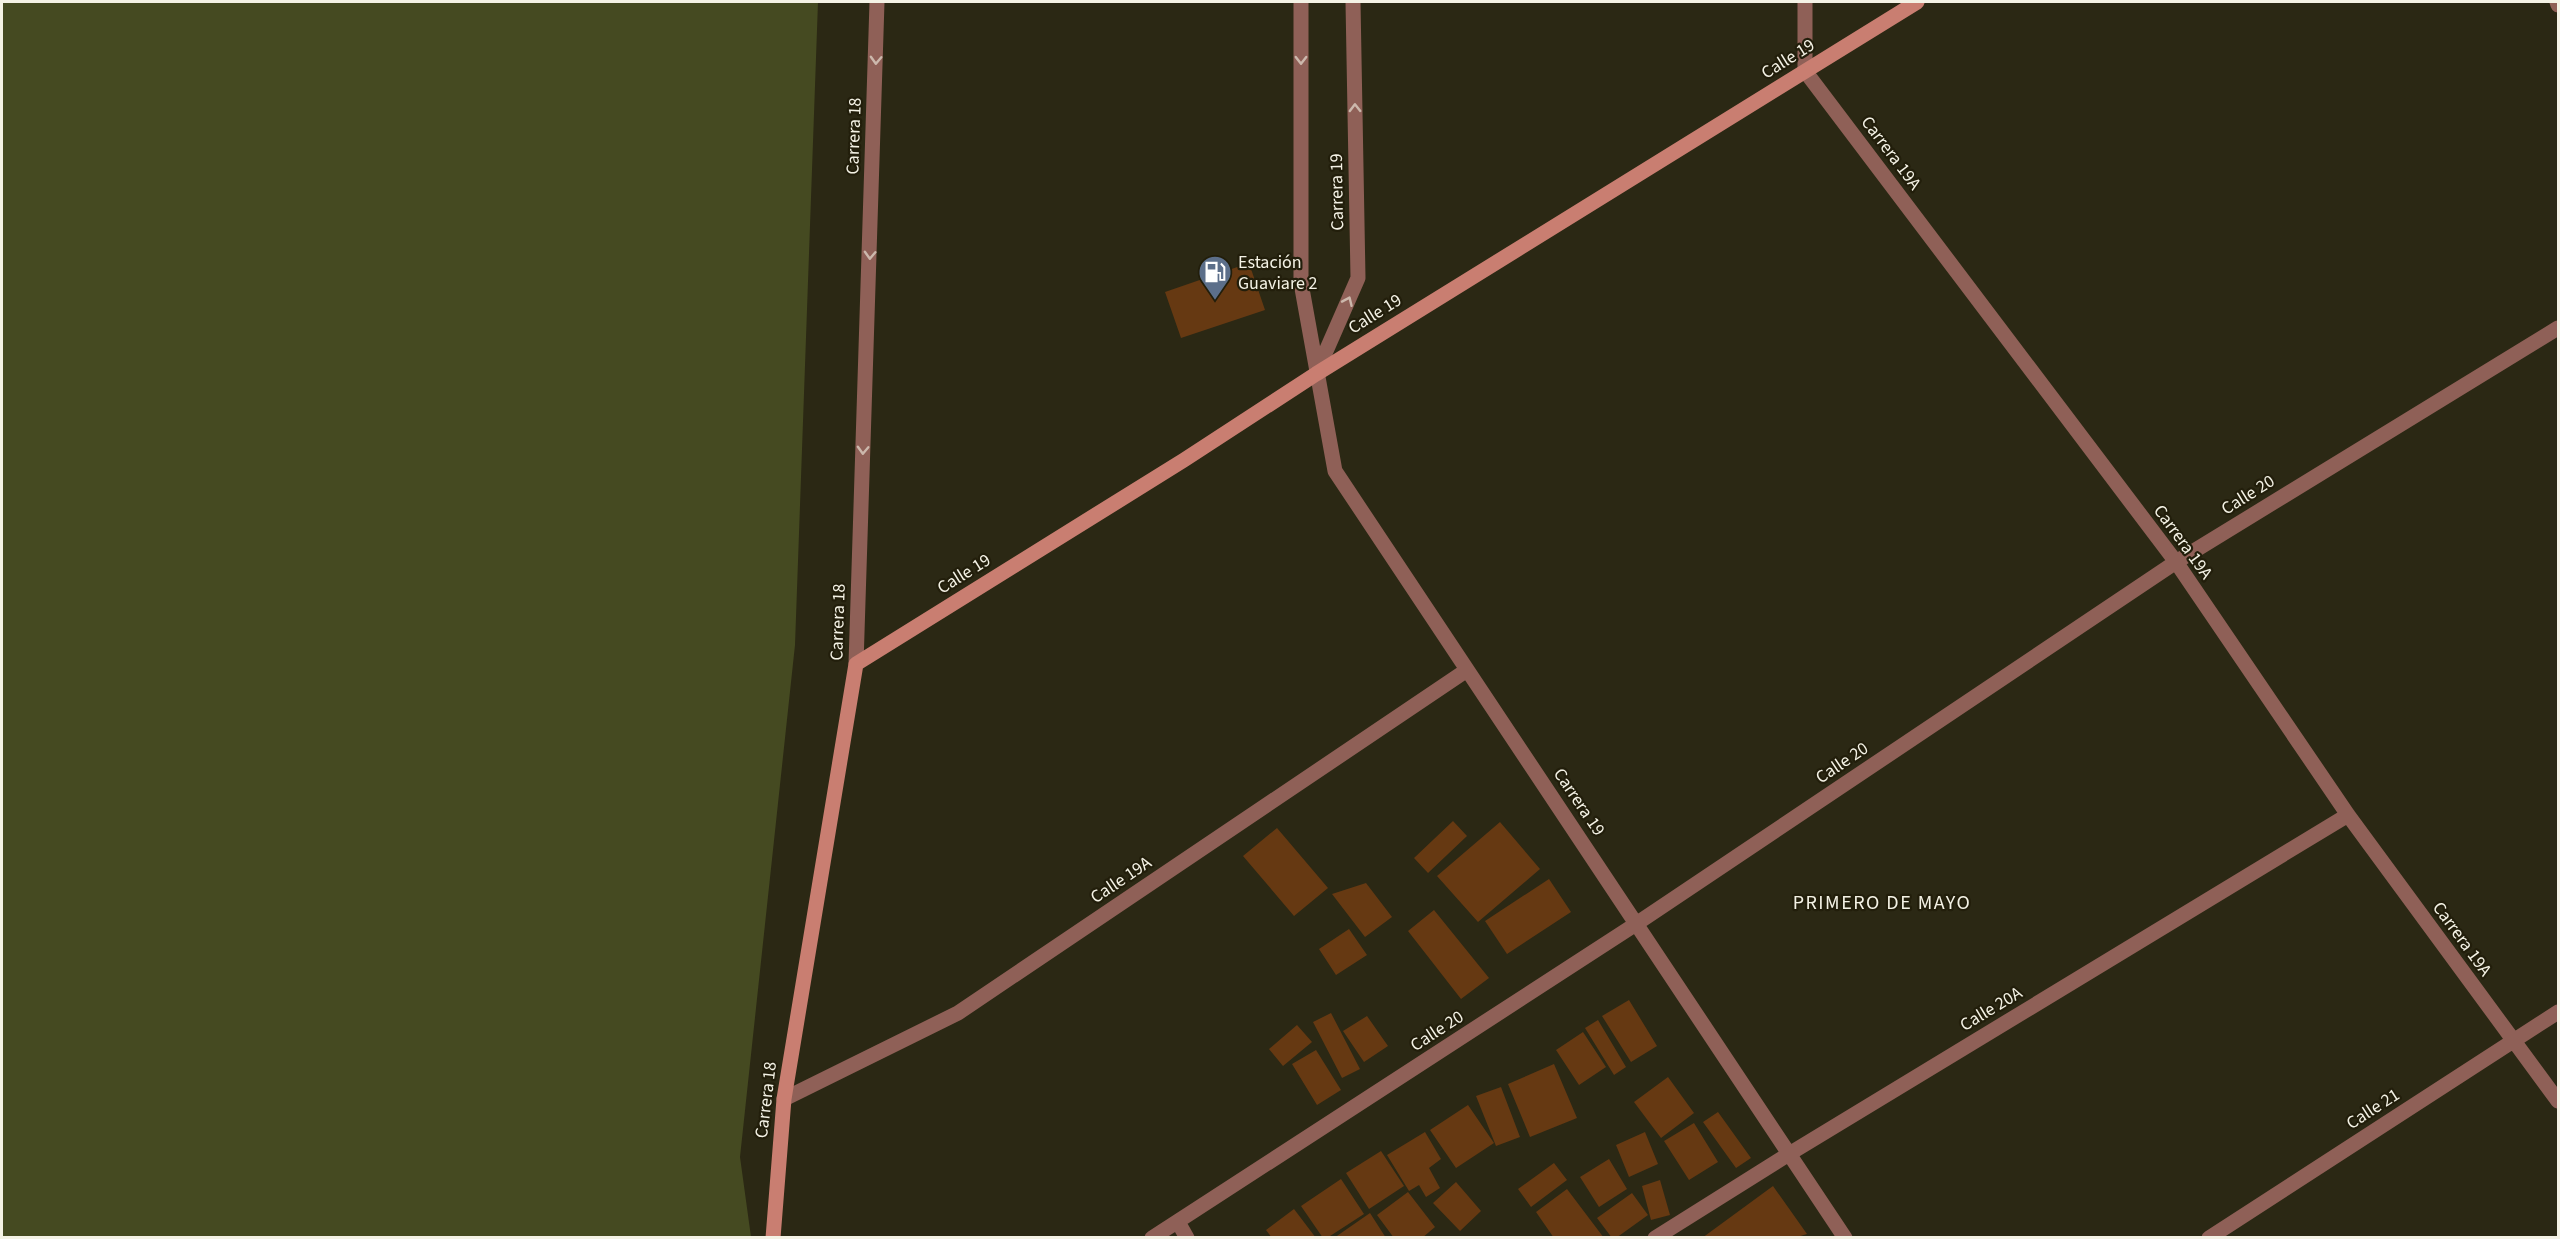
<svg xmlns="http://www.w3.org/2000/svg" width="2560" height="1239" viewBox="0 0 2560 1239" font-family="'Source Sans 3',sans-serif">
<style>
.green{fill:#454a21}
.building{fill:#663912}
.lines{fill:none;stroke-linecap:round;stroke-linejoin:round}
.street{stroke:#8f6057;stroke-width:15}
.secondary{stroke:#c97e71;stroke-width:15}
.oneway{stroke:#ccb8ac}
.labels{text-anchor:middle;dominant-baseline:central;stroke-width:4.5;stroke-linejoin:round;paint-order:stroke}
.street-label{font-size:18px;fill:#f4f2e5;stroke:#221e0b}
.poi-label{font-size:18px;fill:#f4f2e5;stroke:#221e0b;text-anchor:start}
.neighbourhood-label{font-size:20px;letter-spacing:1.5px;fill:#f4f2e5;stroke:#221e0b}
</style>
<rect width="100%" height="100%" fill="#2b2814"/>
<!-- green -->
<path class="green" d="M2 2H818L795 645 740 1157 751 1237H2Z"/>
<!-- building -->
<path class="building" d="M1249 263 1265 310 1181 338 1165 292Z
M1453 821 1467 836 1428 873 1414 858Z
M1500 822 1540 869 1478 922 1437 876Z
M1277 828 1328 888 1294 916 1243 856Z
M1549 879 1571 912 1507 954 1485 921Z
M1366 883 1392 917 1365 937 1332 894Z
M1434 910 1489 978 1461 999 1408 931Z
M1349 929 1367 955 1336 975 1319 949Z
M1629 1000 1657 1046 1631 1062 1602 1016Z
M1331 1013 1360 1069 1342 1078 1313 1022Z
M1367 1016 1388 1046 1364 1062 1343 1031Z
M1598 1020 1626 1067 1614 1075 1585 1028Z
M1297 1025 1312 1042 1283 1066 1269 1049Z
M1583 1032 1606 1067 1579 1085 1556 1050Z
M1316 1050 1341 1090 1317 1105 1292 1064Z
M1554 1064 1577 1118 1530 1137 1508 1084Z
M1668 1077 1694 1113 1661 1138 1634 1102Z
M1501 1087 1520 1137 1496 1146 1476 1096Z
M1468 1105 1494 1143 1456 1168 1430 1130Z
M1718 1112 1751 1158 1736 1168 1703 1122Z
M1694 1123 1718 1162 1689 1180 1664 1141Z
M1425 1132 1441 1159 1429 1168 1440 1188 1426 1197 1419 1185 1409 1191 1387 1155Z
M1645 1132 1658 1164 1629 1177 1616 1145Z
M1381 1151 1404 1186 1369 1209 1346 1173Z
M1609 1159 1627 1189 1599 1207 1580 1177Z
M1554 1163 1567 1180 1531 1207 1518 1189Z
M1341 1179 1364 1214 1327 1238H1323L1301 1206Z
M1660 1180 1670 1215 1651 1220 1642 1186Z
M1456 1182 1481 1211 1460 1231 1433 1203Z
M1773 1186 1807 1234 1794 1238H1702Z
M1567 1189 1604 1238H1554L1536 1212Z
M1408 1192 1435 1227 1422 1238H1394L1377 1215Z
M1632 1193 1648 1215 1616 1238H1612L1597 1218Z
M1294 1209 1316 1238H1272L1266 1230Z
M1370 1213 1386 1238H1334Z"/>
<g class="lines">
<!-- street -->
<path class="street" d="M1301 2V283L1335 471 1845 1238
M1805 2V71L2176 562 2348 815 2558 1101
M2557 2 2558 5
M1316 374 1358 278 1353 2
M856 664 877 2
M784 1099 958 1013 1467 670
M1178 1222 1187 1238
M1152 1238 1636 924 2176 562 2558 328
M1655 1238 1789 1154 2348 815
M2209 1238 2558 1012"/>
<!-- secondary -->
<path class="secondary" d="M773 1238 784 1099 856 664 1184 460 1316 374 1917 2"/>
</g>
<!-- one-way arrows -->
<defs><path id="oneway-chevron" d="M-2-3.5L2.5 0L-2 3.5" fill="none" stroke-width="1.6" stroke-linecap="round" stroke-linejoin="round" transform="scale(1.5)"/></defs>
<g class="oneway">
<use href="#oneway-chevron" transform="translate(876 60) rotate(92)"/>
<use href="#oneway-chevron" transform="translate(1301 60) rotate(90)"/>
<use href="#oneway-chevron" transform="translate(1355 108) rotate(-91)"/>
<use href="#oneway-chevron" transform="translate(870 255) rotate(92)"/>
<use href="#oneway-chevron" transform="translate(1348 301) rotate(-66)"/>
<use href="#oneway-chevron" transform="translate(863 450) rotate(92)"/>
</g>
<!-- icons -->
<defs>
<g id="fuel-pin" transform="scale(1.725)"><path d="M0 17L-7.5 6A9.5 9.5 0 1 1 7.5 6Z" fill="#5c6f8a" stroke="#221e0b"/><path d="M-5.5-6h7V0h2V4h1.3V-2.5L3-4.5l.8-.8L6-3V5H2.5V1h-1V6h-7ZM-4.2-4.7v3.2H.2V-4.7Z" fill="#fff"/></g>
</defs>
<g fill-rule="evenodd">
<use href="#fuel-pin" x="1215" y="272"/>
</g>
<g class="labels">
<!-- street labels -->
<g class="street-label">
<text transform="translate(1788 59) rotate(-32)">Calle 19</text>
<text transform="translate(854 136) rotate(-88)">Carrera 18</text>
<text transform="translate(1891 153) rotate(53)">Carrera 19A</text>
<text transform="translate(1337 192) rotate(-91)">Carrera 19</text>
<text transform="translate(1375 314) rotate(-32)">Calle 19</text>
<text transform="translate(2248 495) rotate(-32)">Calle 20</text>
<text transform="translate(2183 542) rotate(54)">Carrera 19A</text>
<text transform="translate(964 574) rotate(-32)">Calle 19</text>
<text transform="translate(838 622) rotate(-88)">Carrera 18</text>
<text transform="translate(1842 763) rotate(-34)">Calle 20</text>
<text transform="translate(1579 802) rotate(56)">Carrera 19</text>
<text transform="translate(1121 880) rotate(-34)">Calle 19A</text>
<text transform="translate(2462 939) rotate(54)">Carrera 19A</text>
<text transform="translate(1991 1009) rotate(-31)">Calle 20A</text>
<text transform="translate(1437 1031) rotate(-33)">Calle 20</text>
<text transform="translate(766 1100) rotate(-83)">Carrera 18</text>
<text transform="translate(2373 1109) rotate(-33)">Calle 21</text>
</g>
<!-- poi labels -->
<g class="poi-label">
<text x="1238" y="262">Estación<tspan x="1238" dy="21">Guaviare 2</tspan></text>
</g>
<!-- neighbourhood labels -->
<g class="neighbourhood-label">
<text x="1882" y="903">PRIMERO DE MAYO</text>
</g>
</g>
<!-- border -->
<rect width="2560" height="1239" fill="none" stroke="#f4f2e5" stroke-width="6"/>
</svg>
